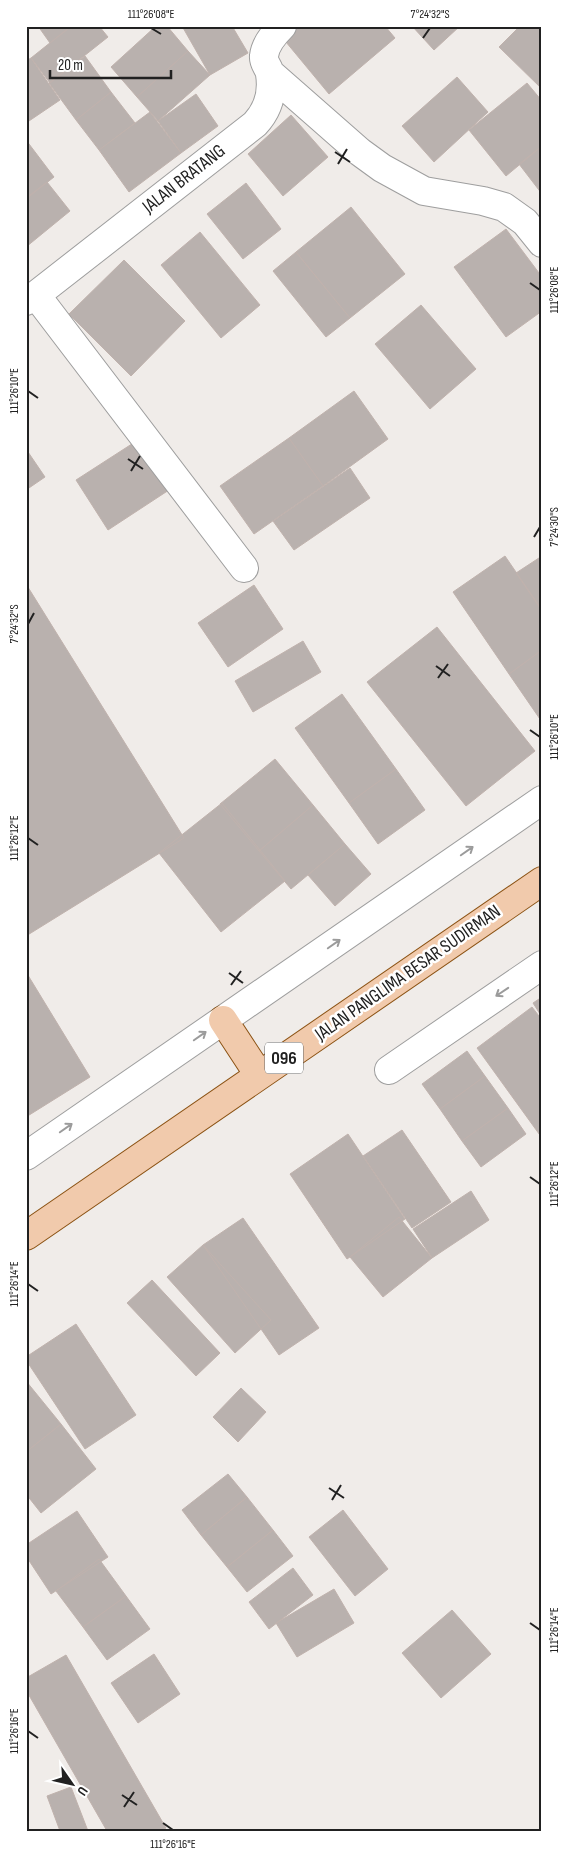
<svg xmlns="http://www.w3.org/2000/svg" width="568" height="1857" viewBox="0 0 568 1857" font-family="'Sofia Sans Condensed',sans-serif">
<style>
.building{fill:#b9b1ae;stroke:#c0b2ad}
.lines{fill:none;stroke-linecap:round;stroke-linejoin:round}
.minor-casing{stroke:#9e9e9e;stroke-width:30}
.tertiary-casing{stroke:#9e9e9e;stroke-width:30}
.primary-casing{stroke:#8b5213;stroke-width:30}
.minor{stroke:#fff;stroke-width:28}
.tertiary{stroke:#fff;stroke-width:28}
.primary{stroke:#f1caac;stroke-width:28}
.oneway{stroke:#9b9b9b}
.ticks{fill:none;stroke:#212121;stroke-width:2}
.labels{text-anchor:middle;dominant-baseline:central;stroke-width:5;stroke-linejoin:round;paint-order:stroke}
.shield{fill:#fff;stroke:#646464;stroke-width:1}
.shield-label{font-size:18px;font-weight:bold;fill:#212121}
.street-label{font-size:19px;fill:#212121;stroke:#fff}
.neatline{fill:none;stroke:#212121;stroke-width:2}
.ticks-label{font-size:12px;text-anchor:middle;fill:#212121}
</style>
<rect width="100%" height="100%" fill="#f0ece9"/>
<!-- building -->
<path class="building" d="M38 26H72L50 43Z
M71 26H99L108 37 50 83 31 58Z
M156 26H167L188 51 137 97 111 67Z
M182 26H232L248 53 210 75Z
M293 26H385L395 38 329 94 281 36Z
M412 26H460L434 50Z
M520 26H542V89L499 47Z
M188 51 210 75 158 121 137 97Z
M85 56 111 92 76 120 49 83Z
M31 58 60 100 26 123V61Z
M457 77 488 112 434 162 402 126Z
M527 83 542 101V146L506 176 469 130Z
M111 92 135 123 99 150 76 120Z
M196 94 218 126 181 153 158 121Z
M150 112 181 153 129 192 99 150Z
M291 115 328 157 283 196 248 154Z
M26 140 54 177 26 199Z
M542 146V194L519 164Z
M47 182 70 211 26 247V198Z
M246 183 281 229 243 259 207 214Z
M351 207 405 274 350 318 296 252Z
M506 229 542 277V311L506 337 454 267Z
M200 232 260 305 221 338 161 265Z
M296 252 350 318 326 337 273 271Z
M124 260 185 321 131 376 69 314Z
M421 305 476 369 430 409 375 344Z
M354 391 388 439 323 486 289 438Z
M289 438 323 486 254 534 220 486Z
M138 440 169 490 108 530 76 480Z
M26 449 45 477 26 490Z
M350 468 370 498 294 550 273 521Z
M505 556 542 610V650L509 674 453 592Z
M542 556V611L516 573Z
M26 584 184 838 26 936Z
M254 585 283 629 228 667 198 623Z
M437 627 535 751 466 806 367 682Z
M303 641 321 672 253 712 235 681Z
M542 650V722L509 674Z
M342 694 396 769 349 803 295 728Z
M275 759 313 805 259 851 220 804Z
M396 769 425 810 378 844 349 803Z
M222 803 285 881 221 932 159 853Z
M313 805 345 844 291 889 259 851Z
M345 844 371 874 335 906 308 875Z
M26 972 90 1077 26 1117Z
M542 997V1017L533 1003Z
M532 1007 542 1020V1138L477 1048Z
M467 1051 485 1076 440 1109 422 1084Z
M485 1076 508 1108 462 1141 440 1109Z
M508 1108 526 1134 481 1167 462 1141Z
M402 1130 451 1202 412 1228 363 1156Z
M348 1134 405 1219 347 1259 290 1174Z
M471 1191 489 1220 432 1258 413 1229Z
M399 1217 432 1258 383 1297 350 1257Z
M243 1218 319 1328 279 1355 203 1245Z
M203 1245 271 1320 235 1353 167 1277Z
M152 1280 220 1353 196 1376 127 1303Z
M76 1324 136 1415 85 1449 26 1360V1357Z
M26 1381 61 1424 26 1452Z
M241 1388 266 1412 238 1442 213 1417Z
M61 1424 96 1469 41 1513 26 1494V1452Z
M228 1474 247 1497 201 1535 182 1510Z
M247 1497 273 1530 227 1567 201 1535Z
M343 1510 388 1569 355 1596 309 1537Z
M77 1511 108 1557 51 1594 26 1556V1545Z
M273 1530 293 1556 247 1592 227 1567Z
M99 1559 126 1596 83 1627 56 1591Z
M293 1568 313 1595 269 1629 249 1602Z
M334 1589 354 1623 297 1657 276 1623Z
M126 1596 150 1629 107 1660 83 1627Z
M452 1610 491 1654 441 1698 402 1653Z
M154 1654 180 1694 138 1723 111 1683Z
M66 1655 166 1828 161 1831H107L26 1690V1678Z
M71 1787 88 1831H60L47 1796Z"/>
<g class="lines">
<!-- minor casing -->
<g class="minor-casing">
<path id="minor" d="M270 73 360 152 382 168 424 191 483 201 504 207 525 222 542 243
M36 295 244 568
M26 301 36 295 255 124C268 110 273 93 270 74 269 67 263 63 264 56 265 45 274 34 282 26"/>
</g>
<!-- tertiary casing -->
<g class="tertiary-casing">
<path id="tertiary" d="M389 1070 542 965
M26 1156 542 800"/>
</g>
<!-- primary casing -->
<g class="primary-casing">
<path id="primary" d="M223 1020 259 1075
M26 1236 542 881"/>
</g>
<!-- minor -->
<use href="#minor" class="minor"/>
<!-- tertiary -->
<use href="#tertiary" class="tertiary"/>
<!-- primary -->
<use href="#primary" class="primary"/>
</g>
<!-- one-way arrows -->
<defs><path id="oneway-shaft" d="M-6 0H5M1.5-3L5.5 0L1.5 3" fill="none" stroke-width="1.6" stroke-linecap="round" stroke-linejoin="round" transform="scale(1.25)"/></defs>
<g class="oneway">
<use href="#oneway-shaft" transform="translate(467 851) rotate(-35)"/>
<use href="#oneway-shaft" transform="translate(334 944) rotate(-35)"/>
<use href="#oneway-shaft" transform="translate(502 992) rotate(146)"/>
<use href="#oneway-shaft" transform="translate(200 1036) rotate(-35)"/>
<use href="#oneway-shaft" transform="translate(66 1128) rotate(-35)"/>
</g>
<!-- ticks -->
<path class="ticks" d="M151 28 161 34M423 38 430 28M335 152 350 162M338 164 347 149M530 283 540 290M28 391 38 398M128 459 143 469M131 471 140 456M534 537 540 527M28 624 34 613M436 666 450 676M438 678 448 664M530 730 540 737M28 838 38 845M229 973 243 983M231 985 241 971M530 1177 540 1184M28 1284 38 1291M329 1488 344 1498M332 1500 341 1485M530 1623 540 1630M28 1731 38 1738M122 1795 137 1805M124 1807 134 1792M163 1823 173 1830"/>
<g class="labels">
<!-- shield labels -->
<rect class="shield" x="265" y="1042.5" width="38" height="31" rx="4"/>
<g class="shield-label">
<text x="284" y="1058">096</text>
</g>
<!-- street labels -->
<g class="street-label">
<text transform="translate(184 179) rotate(-38)">JALAN BRATANG</text>
<text transform="translate(408 973) rotate(-35)">JALAN PANGLIMA BESAR SUDIRMAN</text>
</g>
</g>
<!-- border -->
<rect width="568" height="1857" fill="none" stroke="#ffffff" stroke-width="55"/>
<!-- north arrow -->
<g transform="translate(72 1784) rotate(124)" stroke="#ffffff" stroke-width="4" paint-order="stroke">
<path d="M0-4L9 19L0 12L-9 19Z" fill="#212121"/>
<text y="-8" font-size="14" font-weight="bold" text-anchor="middle" fill="#212121">U</text>
</g>
<!-- scale -->
<path d="M50 70v8h121v-8" fill="none" stroke="#212121" stroke-width="2.5"/>
<text x="58" y="70" font-size="15" fill="#212121" stroke="#ffffff" stroke-width="4" paint-order="stroke">20 m</text>
<rect x="28" y="28" width="512" height="1802" class="neatline"/>
<g class="ticks-label">
<text x="151" y="18">111°26'08"E</text>
<text x="430" y="18">7°24'32"S</text>
<text transform="translate(554 290) rotate(-90)" y="4">111°26'08"E</text>
<text transform="translate(14 391) rotate(-90)" y="4">111°26'10"E</text>
<text transform="translate(554 527) rotate(-90)" y="4">7°24'30"S</text>
<text transform="translate(14 624) rotate(-90)" y="4">7°24'32"S</text>
<text transform="translate(554 737) rotate(-90)" y="4">111°26'10"E</text>
<text transform="translate(14 838) rotate(-90)" y="4">111°26'12"E</text>
<text transform="translate(554 1184) rotate(-90)" y="4">111°26'12"E</text>
<text transform="translate(14 1284) rotate(-90)" y="4">111°26'14"E</text>
<text transform="translate(554 1630) rotate(-90)" y="4">111°26'14"E</text>
<text transform="translate(14 1731) rotate(-90)" y="4">111°26'16"E</text>
<text x="173" y="1848">111°26'16"E</text>
</g>
</svg>
